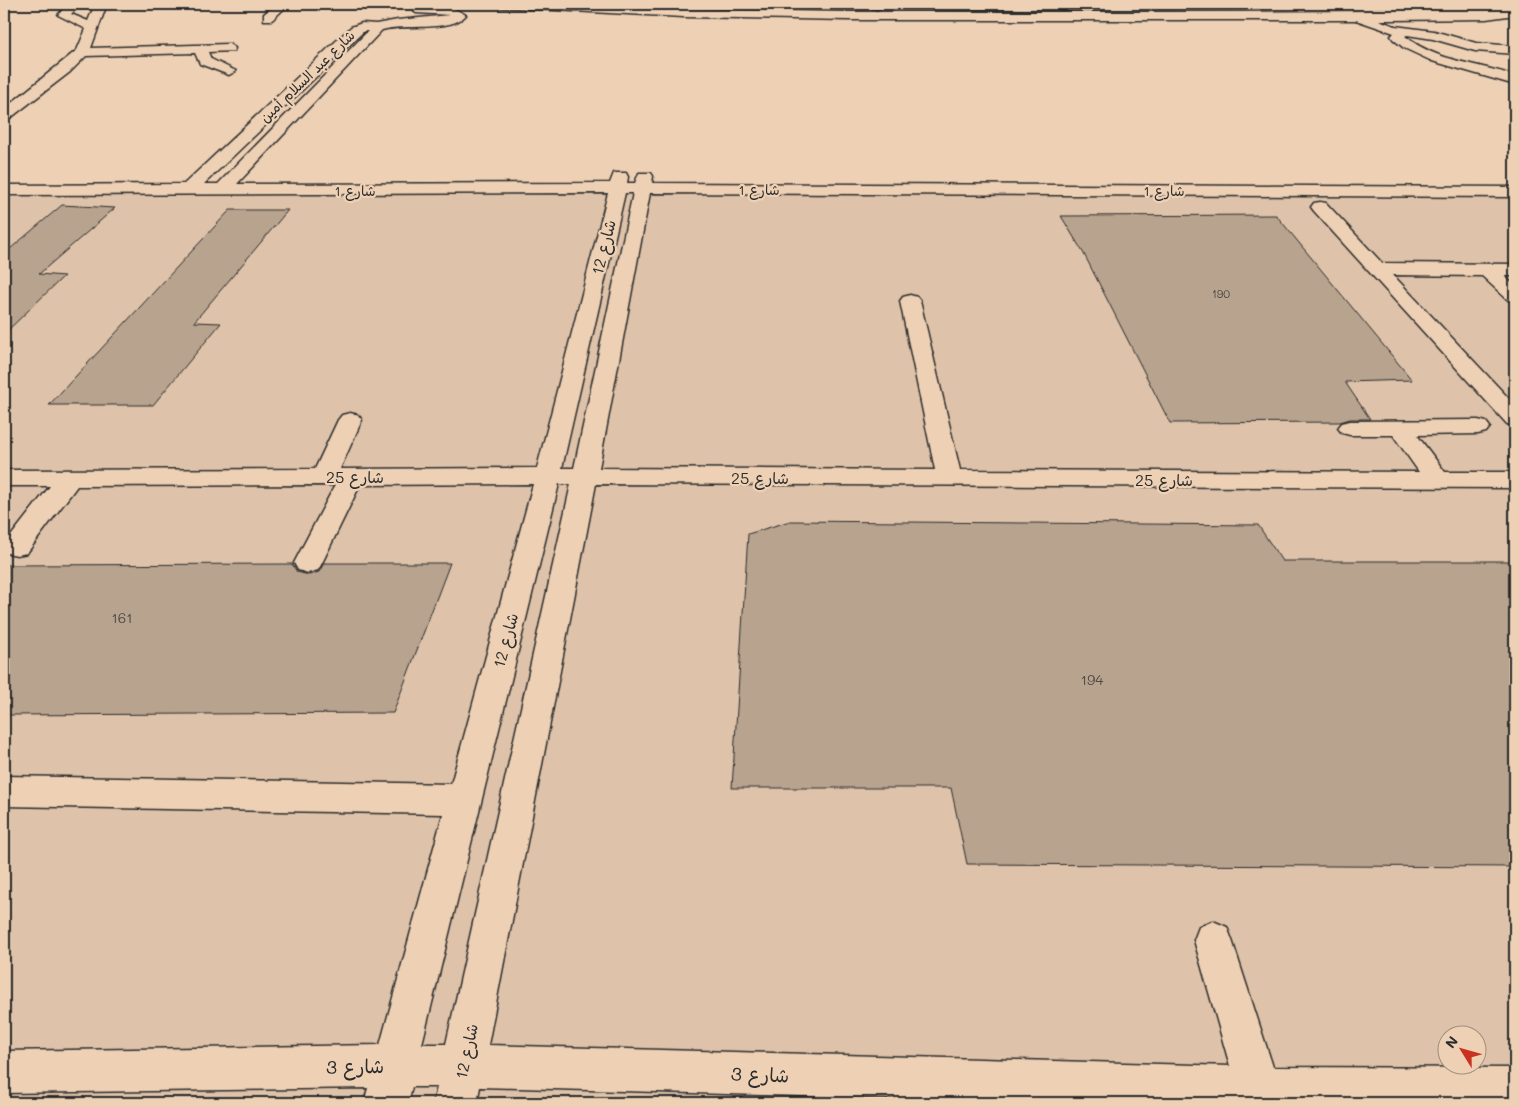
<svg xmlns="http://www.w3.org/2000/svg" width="1519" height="1107" viewBox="0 0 1519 1107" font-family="Mali,'Playpen Sans Arabic',sans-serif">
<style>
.built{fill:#dec3aa;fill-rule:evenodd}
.building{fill:#b8a38f;stroke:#2b2b2b}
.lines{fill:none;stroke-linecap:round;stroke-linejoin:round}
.minor-casing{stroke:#2b2b2b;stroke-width:3}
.major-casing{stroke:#2b2b2b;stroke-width:3}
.highway-casing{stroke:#2b2b2b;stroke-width:3}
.minor{fill:#eed1b5;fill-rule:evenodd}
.major{fill:#eed1b5;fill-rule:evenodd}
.highway{fill:#eed1b5;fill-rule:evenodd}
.labels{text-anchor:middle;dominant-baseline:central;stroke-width:4.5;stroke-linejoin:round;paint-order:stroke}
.far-number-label{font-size:11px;fill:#4e4944}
.far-street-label{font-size:14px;fill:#2b2b2b;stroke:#eed1b5}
.number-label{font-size:14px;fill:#4e4944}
.street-label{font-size:16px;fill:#2b2b2b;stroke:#eed1b5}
.near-street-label{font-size:19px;fill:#2b2b2b;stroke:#eed1b5}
</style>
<rect width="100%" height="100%" fill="#eed1b5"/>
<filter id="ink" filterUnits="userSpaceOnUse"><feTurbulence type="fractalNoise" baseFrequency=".02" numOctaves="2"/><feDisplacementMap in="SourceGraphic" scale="10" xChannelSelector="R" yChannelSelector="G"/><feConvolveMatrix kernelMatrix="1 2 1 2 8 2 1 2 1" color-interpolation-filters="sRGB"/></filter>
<g filter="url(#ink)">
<!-- built -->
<path class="built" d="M4 184 1515 186V1103H4ZM1446 1034H1476V1064H1446Z"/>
<!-- building -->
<path class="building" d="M62 205 115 208 39 274 64 276 4 334V254Z
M230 210H288L194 322 221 323 153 405H49Z
M1276 215 1412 380 1345 382 1370 419H1350L1340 422 1170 423 1084 254 1061 216Z
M790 521 1258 525 1282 561H1515V867L967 864 951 788H732L748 534Z
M324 563H450L393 713 4 715V565L292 564 297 572 309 575 319 572Z"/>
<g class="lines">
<!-- minor casing -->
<g class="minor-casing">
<path id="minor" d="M68 4H81L71 14 88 21 95 4H107L91 48 229 44 235 48 234 51 208 52 211 59 236 71 229 75 200 64 195 53 86 56 70 72 9 119 4 120V109L77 50 86 29 58 15Z
M276 4H289L272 20H264V14Z
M420 7 453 8 466 15C451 33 404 23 382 30L237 184 610 183 614 173H626L628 177 627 183H635L639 173H651L653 176 652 183 1515 187V197L650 193 599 468 935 470 900 301 903 297 910 295 917 297 920 301 960 470 1419 472 1393 435H1350L1342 433 1338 428 1342 423 1350 421 1478 420 1486 422 1490 427 1486 432 1478 434 1417 435 1445 472H1515V488L596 484 488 1045 1230 1066 1194 940 1199 927 1213 921 1227 927 1232 940 1273 1067 1515 1068V1103H1044L480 1087 477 1103H433L437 1087H412L408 1103H364L368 1088 4 1093V1051L380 1045 443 814 4 806V776L451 784 533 484 360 485 322 563 318 570 308 573 298 570 294 563 335 485 77 486 27 553 17 555 7 553 4 545 50 486H4V470L315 469 338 420 342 415 350 413 358 415 362 420 340 469 537 468 608 193 4 195V185L184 184 351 27 362 23 376 24 398 20 450 15 416 13 414 11ZM364 31H368L218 184H204ZM625 193H633L574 468H562ZM559 484H571L446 1044H422Z
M1357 12 1395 26 1434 31 1476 43 1515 46V54L1475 51 1433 39 1407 35 1405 36C1436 62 1479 63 1515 76V85L1432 61 1404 48 1393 39 1391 36 1394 33 1353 19 1351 16Z
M1320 202 1326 203 1382 263 1515 264V276H1504L1515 286V302L1508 300 1482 276 1393 275 1515 405V426L1507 424 1314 211 1311 207 1314 203Z"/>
</g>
<!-- major casing -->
<g class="major-casing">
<path id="major" d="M491 4H564L683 9 847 12H1391L1486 11 1515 8V15L1486 19 1391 20H847L683 17 497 7Z"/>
</g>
<!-- highway casing -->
<g class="highway-casing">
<path id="highway" d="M670 4 1515 7V13L676 7Z"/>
</g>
<!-- minor -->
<use href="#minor" class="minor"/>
<!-- major -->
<use href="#major" class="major"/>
<!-- highway -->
<use href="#highway" class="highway"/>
</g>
</g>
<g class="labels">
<!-- far-number labels -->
<g class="far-number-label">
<text x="1221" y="293">190</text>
</g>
<!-- far-street labels -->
<g class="far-street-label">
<text transform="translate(307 76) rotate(-44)">شارع عبد السلام أمين</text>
<text x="759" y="189">شارع 1</text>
<text x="355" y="190">شارع 1</text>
<text x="1164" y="190">شارع 1</text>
</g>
<!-- number labels -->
<g class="number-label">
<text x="122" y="617">161</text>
<text x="1092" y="679">194</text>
</g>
<!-- street labels -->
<g class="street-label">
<text transform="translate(603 247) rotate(-76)">شارع 12</text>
<text x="355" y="476">شارع 25</text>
<text x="760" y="477">شارع 25</text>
<text x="1164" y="479">شارع 25</text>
<text transform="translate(505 640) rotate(-75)">شارع 12</text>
<text transform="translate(466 1051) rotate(-78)">شارع 12</text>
</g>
<!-- near-street labels -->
<g class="near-street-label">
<text transform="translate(355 1066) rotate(-1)">شارع 3</text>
<text transform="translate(760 1074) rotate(2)">شارع 3</text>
</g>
</g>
<!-- margin -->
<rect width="1519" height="1107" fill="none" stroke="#eed1b5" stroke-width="20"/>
<rect x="10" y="10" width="1499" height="1087" fill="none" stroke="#2b2b2b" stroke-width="2" filter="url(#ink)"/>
<!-- north arrow -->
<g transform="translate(1462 1050) rotate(307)"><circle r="24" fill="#eed1b5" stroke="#a08f7e"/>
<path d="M0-4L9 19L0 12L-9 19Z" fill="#c8321e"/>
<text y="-8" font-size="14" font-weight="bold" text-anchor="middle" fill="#2b2b2b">N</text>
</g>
</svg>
